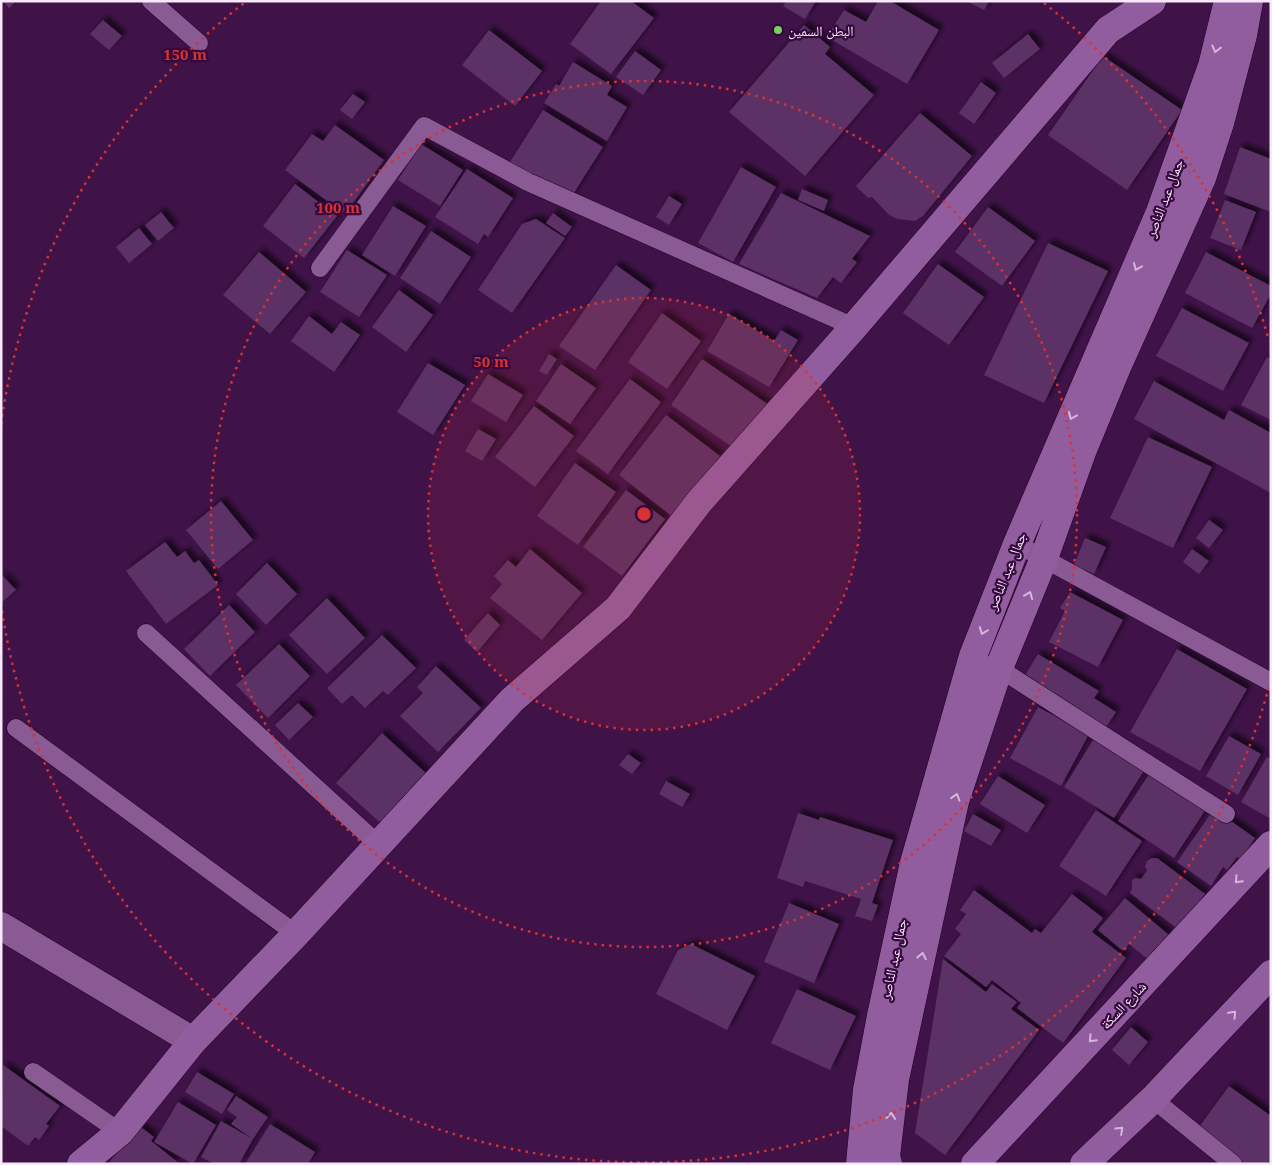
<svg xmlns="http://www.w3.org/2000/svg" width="1272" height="1165" viewBox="0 0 1272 1165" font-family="'Noto Serif','Noto Naskh Arabic',serif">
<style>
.building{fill:#5c3066;filter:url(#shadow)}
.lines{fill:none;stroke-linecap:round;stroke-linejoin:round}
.lane-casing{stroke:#210228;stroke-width:19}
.street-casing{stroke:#210228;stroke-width:29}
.secondary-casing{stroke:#210228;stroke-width:29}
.lane{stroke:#895a93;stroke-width:18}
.street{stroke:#895a93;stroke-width:28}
.secondary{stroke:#925d9e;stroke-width:28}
.oneway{stroke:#d4b7db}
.ring{fill:none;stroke:#d83233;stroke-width:2.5;stroke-dasharray:2.5 5}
.poi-dot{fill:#72d25d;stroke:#34073d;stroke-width:2}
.labels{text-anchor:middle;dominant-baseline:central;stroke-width:4.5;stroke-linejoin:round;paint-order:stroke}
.poi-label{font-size:14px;fill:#f8e8fc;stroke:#34073d;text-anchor:start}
.street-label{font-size:14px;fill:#f8e8fc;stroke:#34073d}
.centre{fill:#d83233;stroke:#34073d;stroke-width:2.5}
.ring-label{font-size:15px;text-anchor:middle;font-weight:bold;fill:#d83233;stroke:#34073d;stroke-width:4.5;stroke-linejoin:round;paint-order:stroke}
</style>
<defs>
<filter id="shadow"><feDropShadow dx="4.5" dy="-4.5" stdDeviation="2.5" flood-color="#0009"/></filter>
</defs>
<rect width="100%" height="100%" fill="#3f1348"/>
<!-- building -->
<path class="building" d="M3 1H16L9 8Z
M601 1H631L654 18 611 74 570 44Z
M786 1H816L805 19 783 6Z
M878 1H890L939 30 907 84 827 37 844 10 866 22Z
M966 1H989L984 10Z
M103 20 122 36 109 50 90 34Z
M804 25 830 47 825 54 874 95 805 176 729 112Z
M489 30 542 71 515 106 462 65Z
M1028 34 1040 49 1004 78 992 63Z
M635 51 661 70 643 95 616 77Z
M1103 56 1182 110 1127 190 1048 135Z
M573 62 612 86 607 95 627 107 607 141 544 103 556 84 559 86Z
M981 82 996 93 974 124 959 113Z
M353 94 365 102 352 119 340 110Z
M543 110 603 147 570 199 510 162Z
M920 113 972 156 923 216 915 221 898 219 889 215 872 197 868 198 856 186Z
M335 125 384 160 345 214 285 170 312 134 323 141Z
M421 144 463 170 440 206 398 180Z
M1240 147 1271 159V212L1224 194Z
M741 167 776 187 733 262 698 243Z
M467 169 513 198 488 237 484 234 478 244 435 217Z
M295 184 337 216 304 258 263 226Z
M802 189 828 200 824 211 798 200Z
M781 193 870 236 852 259 857 262 841 283 833 277 817 298 739 264Z
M669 196 682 204 669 225 656 217Z
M1225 200 1256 212 1241 250 1210 238Z
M393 206 426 226 395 276 362 255Z
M988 207 1035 241 1002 286 955 252Z
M161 212 174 228 158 241 145 225Z
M553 213 572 227 565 236 546 223Z
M536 219 565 238 512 313 478 290 522 224Z
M139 228 152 244 129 263 116 247Z
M431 231 471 257 440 304 400 278Z
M1048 243 1108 271 1044 403 984 375Z
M347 250 387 275 359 317 320 292Z
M259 252 306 292 270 334 223 295Z
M1206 252 1271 286V294L1252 328 1185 293Z
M938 264 984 297 949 345 903 313Z
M616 265 651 290 595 370 559 346Z
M399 290 433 315 406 352 372 327Z
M1182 308 1249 343 1223 391 1156 356Z
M662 313 701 341 667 389 628 362Z
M729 314 774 341 781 330 798 340 769 387 707 351Z
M309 316 332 334 341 322 360 335 334 372 291 341Z
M549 354 557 359 547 375 539 371Z
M1267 357 1271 359V420L1241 405Z
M702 359 769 405 738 451 671 405Z
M428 363 465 385 433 435 397 412Z
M561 364 596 388 570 424 536 401Z
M488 374 523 395 506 422 471 401Z
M630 379 661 402 608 474 576 451Z
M1154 381 1224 420 1229 410 1271 433V493L1134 419Z
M534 406 574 436 535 487 495 457Z
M666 415 720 456 673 517 619 475Z
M478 429 496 439 482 461 465 451Z
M1148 437 1212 467 1173 548 1110 518Z
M575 463 616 492 578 545 537 516Z
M626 490 665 519 622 576 583 547Z
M221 501 253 540 218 569 186 530Z
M1209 520 1223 530 1209 548 1196 538Z
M1085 538 1106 547 1094 574 1074 565Z
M165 542 177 557 185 551 194 563 199 560 218 585 166 624 126 571Z
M530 549 582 593 542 640 490 598 502 584 494 576 508 560 516 567Z
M1192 549 1209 561 1199 574 1183 562Z
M267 563 297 594 266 625 236 594Z
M1 574 16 590 1 603Z
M1070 592 1123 620 1098 667 1049 642 1065 611 1060 608Z
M327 598 365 638 327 674 289 635Z
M229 605 255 632 210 676 184 649Z
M488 613 500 625 477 652 464 640Z
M382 635 416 668 388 695 383 691 365 708 352 695 342 704 327 688Z
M279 644 310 676 268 718 236 685Z
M1177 649 1247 689 1200 771 1130 732Z
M1038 654 1099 691 1094 698 1116 712 1106 727 1024 677Z
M436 666 481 708 438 752 400 716 423 693 417 687Z
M298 703 313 717 289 740 275 725Z
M1038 707 1089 734 1061 786 1010 758Z
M382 733 429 776 383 825 336 783Z
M1229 736 1261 754 1238 795 1206 776Z
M1095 737 1145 769 1114 818 1064 787Z
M628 754 641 763 632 774 619 765Z
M1267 757 1271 759V819L1241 802Z
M1152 770 1208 806 1174 858 1118 821Z
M998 776 1045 805 1027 833 980 804Z
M666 781 690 794 682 807 659 794Z
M1214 809 1255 838 1241 859 1237 857 1227 870 1223 867 1211 886 1177 862Z
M1096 810 1142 841 1106 896 1059 866Z
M798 813 819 820 820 817 893 840 872 903 878 905 872 921 855 916 861 899 805 881 803 887 777 878Z
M973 814 1001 830 991 846 964 831Z
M1152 858H1157L1205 894 1178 929 1130 893 1132 889V880L1136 878 1141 879 1147 870 1145 867 1147 861Z
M974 890 1032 933 1035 929 1041 933 1072 894 1103 918 1092 932 1126 958 1063 1043 1017 1008 1021 1003 992 980 986 987 944 956 961 934 955 929 966 914 960 910Z
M1125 898 1169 935 1149 960 1129 944 1123 951 1098 930Z
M789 903 839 924 814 983 764 962Z
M691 944 755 976 727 1030 656 994 678 950Z
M943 959 986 992 992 984 1017 1002 1011 1009 1039 1030 945 1155 915 1133Z
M797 989 856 1016 830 1070 771 1043Z
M1131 1027 1148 1042 1129 1065 1112 1050Z
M3 1065 60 1106 46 1124 49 1126 39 1140 35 1137 28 1146 1 1126Z
M197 1072 234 1094 222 1114 185 1092Z
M1229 1086 1271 1116V1159L1267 1164H1235L1194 1134Z
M236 1096 268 1117 253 1139 231 1124 237 1117 227 1110Z
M178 1102 216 1125 193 1164 154 1142Z
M221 1121 253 1139 239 1164H214L201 1157Z
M270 1124 315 1152 308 1164H245Z
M138 1125 154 1137 151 1141 180 1164H108Z"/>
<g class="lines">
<!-- lane casing -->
<g class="lane-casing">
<path id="lane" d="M151 1 199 43
M320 268 424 126 528 182 854 327
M1017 544 1271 682
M146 633 379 845
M992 664 1226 814
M16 728 296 934
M33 1072 120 1132
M1153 1099 1233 1164"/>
</g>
<!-- street casing -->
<g class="street-casing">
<path id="street" d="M1 926 193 1041"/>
</g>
<!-- secondary casing -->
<g class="secondary-casing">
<path id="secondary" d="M81 1164 120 1132 193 1041 296 934 512 700 618 608 699 502 854 327 1108 30 1152 1
M860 1164 867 1090 881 1016 914 863 973 656 1017 544 1160 212 1212 66 1228 1
M888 1164 886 1156 895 1079 955 801 999 668 1044 558 1082 452 1117 367 1202 178 1220 123 1243 35 1249 1
M975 1164 1271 845
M1084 1164 1153 1099 1271 974"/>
</g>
<!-- lane -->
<use href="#lane" class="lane"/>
<!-- street -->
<use href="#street" class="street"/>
<!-- secondary -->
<use href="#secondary" class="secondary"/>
</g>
<!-- one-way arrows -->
<defs><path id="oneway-chevron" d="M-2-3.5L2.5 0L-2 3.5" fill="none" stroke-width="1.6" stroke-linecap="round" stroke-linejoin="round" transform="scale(1.25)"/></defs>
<g class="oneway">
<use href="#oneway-chevron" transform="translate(1216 49) rotate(104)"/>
<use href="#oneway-chevron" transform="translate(1137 267) rotate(113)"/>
<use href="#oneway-chevron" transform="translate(1072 416) rotate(113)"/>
<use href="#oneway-chevron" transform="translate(1029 595) rotate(-68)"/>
<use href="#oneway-chevron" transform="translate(983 631) rotate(111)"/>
<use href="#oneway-chevron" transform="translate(956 797) rotate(-73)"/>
<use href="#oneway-chevron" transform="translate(1238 880) rotate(133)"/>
<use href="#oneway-chevron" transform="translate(922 956) rotate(-79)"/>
<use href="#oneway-chevron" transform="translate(1233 1014) rotate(-47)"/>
<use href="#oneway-chevron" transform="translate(1092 1039) rotate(133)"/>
<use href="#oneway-chevron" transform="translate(891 1116) rotate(-84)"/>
<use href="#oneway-chevron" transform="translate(1120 1130) rotate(-43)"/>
</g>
<!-- distance rings -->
<circle cx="644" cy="514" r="216" fill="#d83233" fill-opacity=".12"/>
<g class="ring">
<circle cx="644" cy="514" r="216"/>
<circle cx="644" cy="514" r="433"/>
<path d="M1269 687A649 649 0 0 1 1 604M1 424A649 649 0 0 1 244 3M1044 3A649 649 0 0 1 1269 341"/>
</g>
<!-- markers -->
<circle class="poi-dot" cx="778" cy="30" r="5"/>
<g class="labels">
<!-- poi labels -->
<g class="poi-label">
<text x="788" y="30">البطن السمين</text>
</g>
<!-- street labels -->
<g class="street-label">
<text transform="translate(1164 198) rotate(-69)">جمال عبد الناصر</text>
<text transform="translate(1006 571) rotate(-68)">جمال عبد الناصر</text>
<text transform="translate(893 959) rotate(-78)">جمال عبد الناصر</text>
<text transform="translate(1123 1005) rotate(-47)">شارع السكة</text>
</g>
</g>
<circle cx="644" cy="514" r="8" class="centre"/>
<g class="ring-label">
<text x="185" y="60">150 m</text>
<text x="338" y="213">100 m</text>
<text x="491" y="367">50 m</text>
</g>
<!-- border -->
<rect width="1272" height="1165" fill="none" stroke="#f8e8fc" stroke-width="5"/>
</svg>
